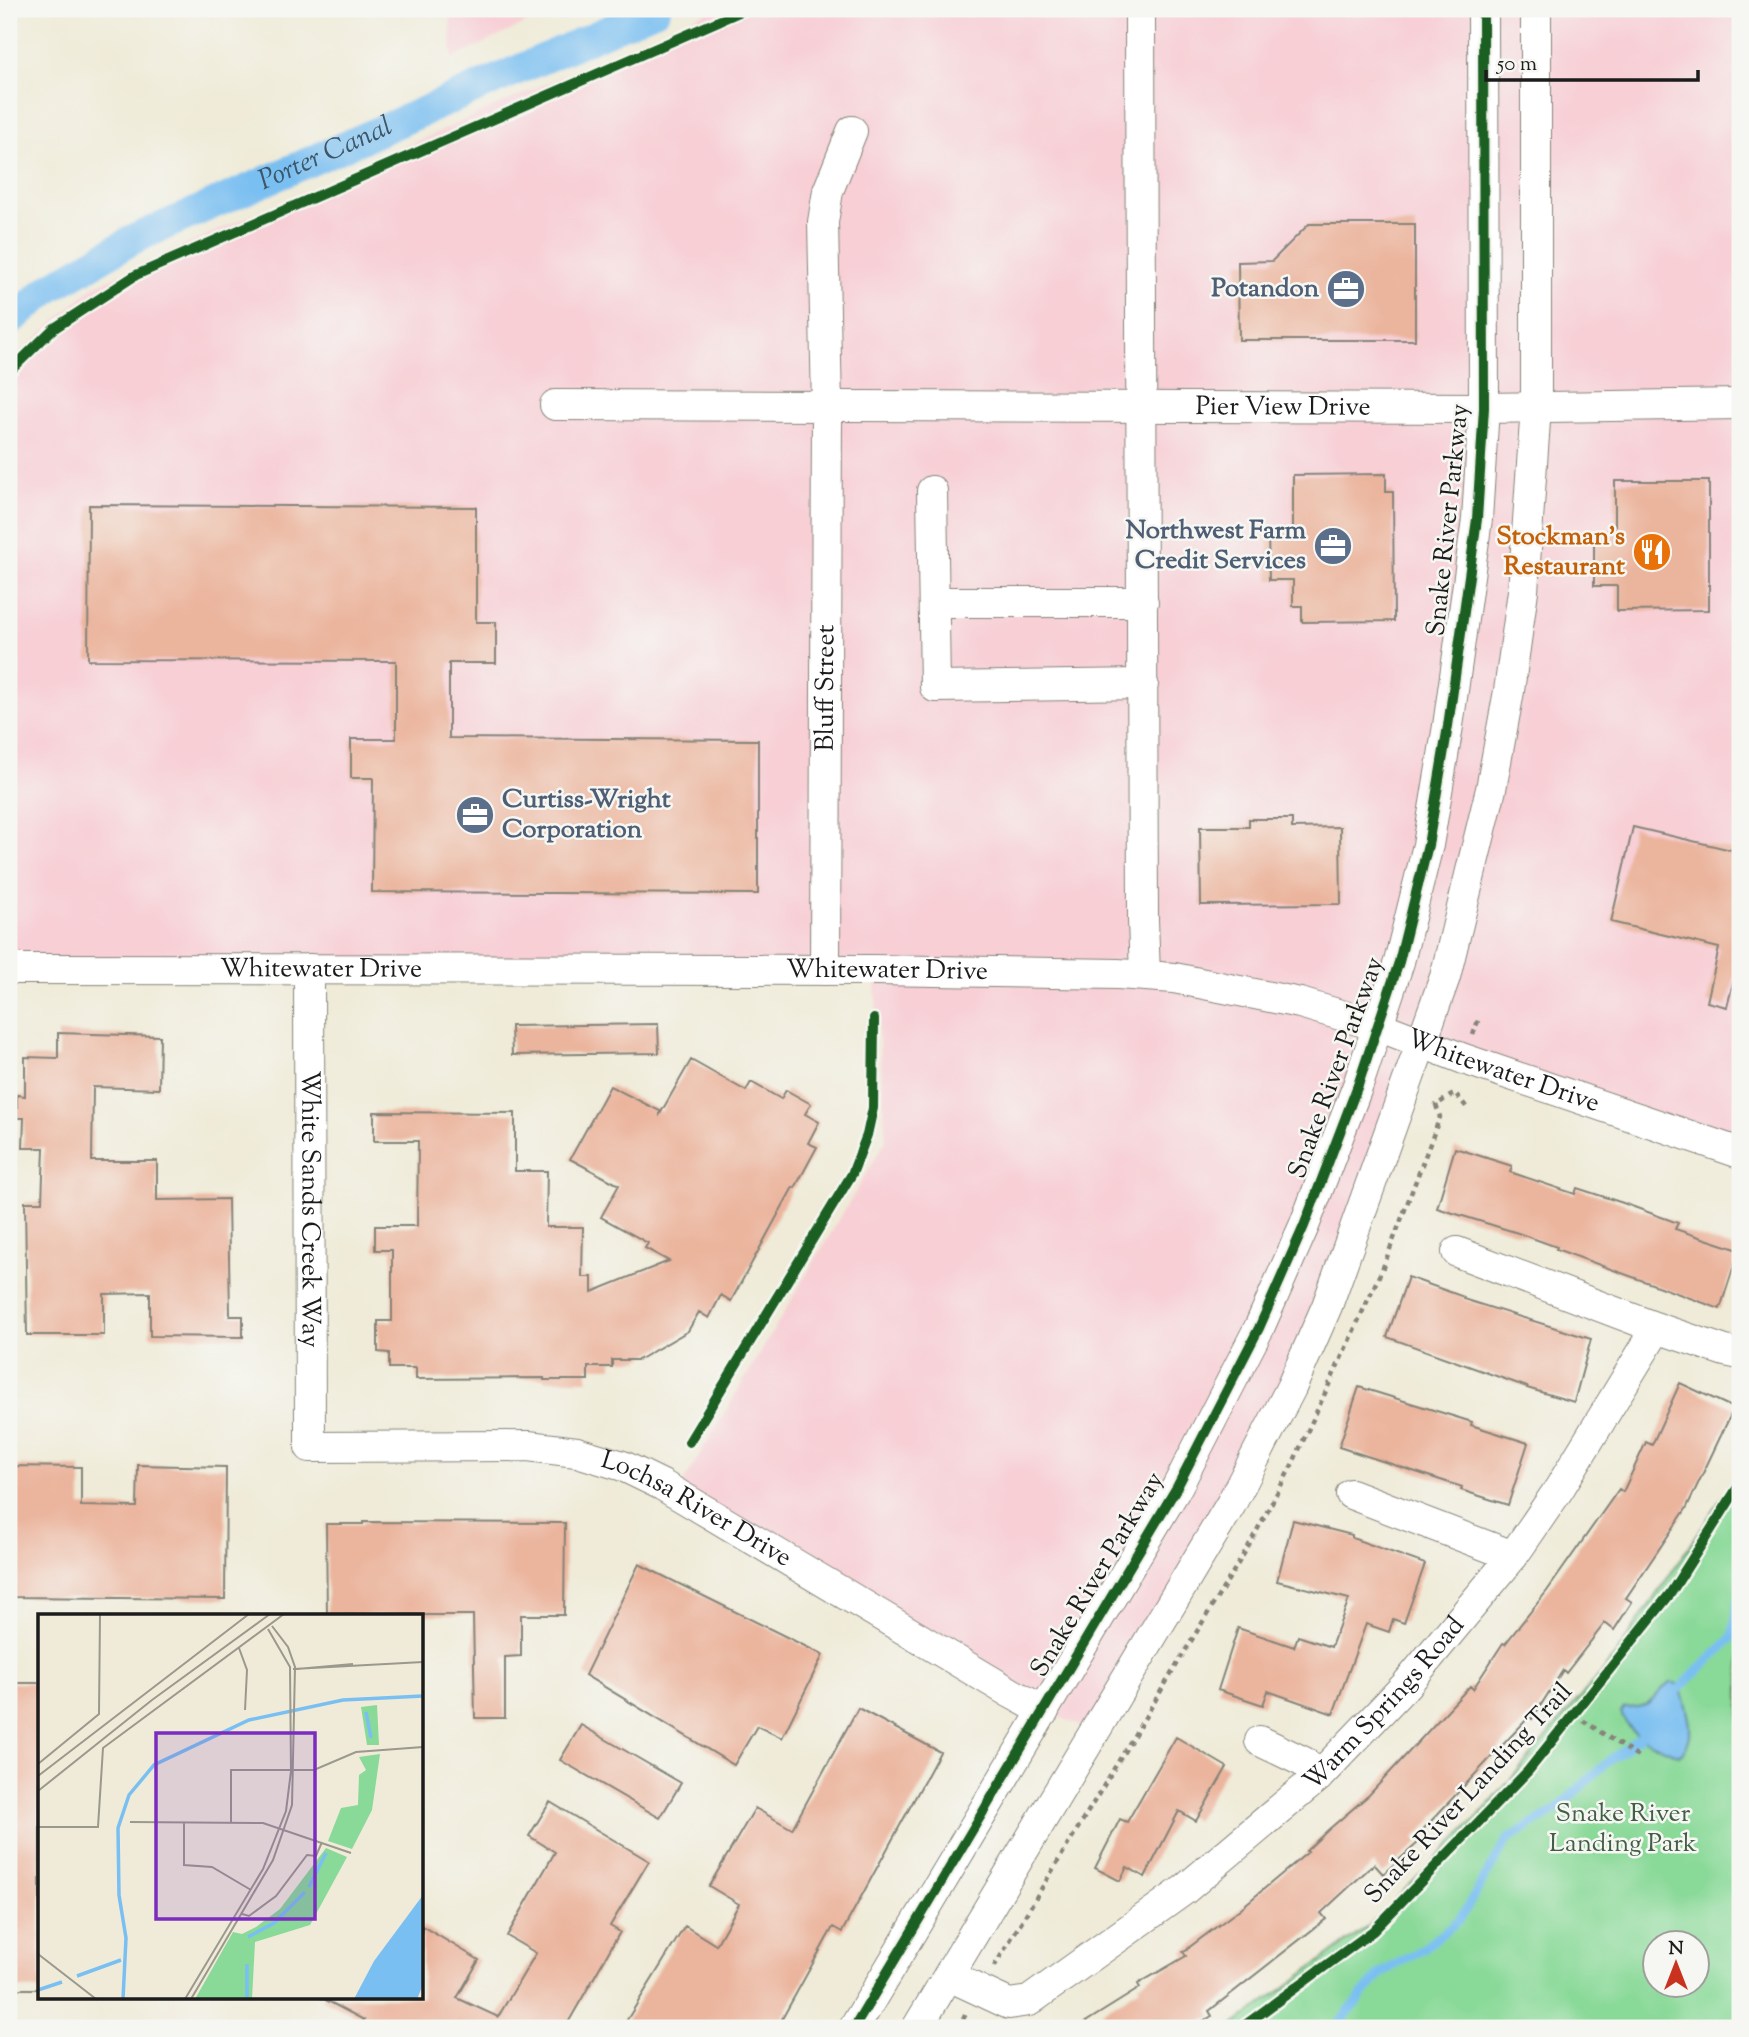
<svg xmlns="http://www.w3.org/2000/svg" width="1749" height="2037" viewBox="0 0 1749 2037" font-family="'Sorts Mill Goudy',serif">
<style>
.built{fill:#f7cfd5}
.green{fill:#89d998;stroke:#527a5a;stroke-width:2;fill-rule:evenodd}
.water{fill:#7abff1;stroke:#4b6e86;stroke-width:2}
.lines{fill:none;stroke-linecap:round;stroke-linejoin:round}
.stream{stroke:#7abff1;stroke-width:9}
.canal{stroke:#7abff1;stroke-width:30}
.building{fill:#ebb49c}
.minor-casing{stroke:#86847a;stroke-width:32}
.path{stroke:#86847a;stroke-width:4.5;stroke-dasharray:5 5;stroke-linecap:butt}
.minor{stroke:#fff;stroke-width:30}
.cycleway-casing{stroke:#f6f6f2;stroke-width:15}
.cycleway{stroke:#1b5e20;stroke-width:10}
.labels{text-anchor:middle;dominant-baseline:central;stroke-width:5;stroke-linejoin:round;paint-order:stroke}
.service-label{font-size:26px;font-weight:bold;fill:#4e5e75;stroke:#f6f6f2;text-anchor:end}
.street-label{font-size:26px;fill:#1c1c1c;stroke:#f6f6f2}
.food-label{font-size:26px;font-weight:bold;fill:#c56008;stroke:#f6f6f2;text-anchor:end}
.park-label{font-size:26px;fill:#425e47;stroke:#f6f6f2}
.water-label{font-size:28px;font-style:italic;fill:#3d5567;stroke:#f6f6f2}
.inset-river{fill:none;stroke:#7abff1;stroke-width:3.5}
.inset-road{fill:none;stroke:#9b988d;stroke-width:2}
.view{fill:#7b2cbf;fill-opacity:0.15;stroke:#7b2cbf;stroke-width:3.5}
.inset-edge{fill:none;stroke:#1c1c1c;stroke-width:3.5}
</style>
<rect width="100%" height="100%" fill="#f6f6f2"/>
<filter id="ink" filterUnits="userSpaceOnUse"><feTurbulence type="fractalNoise" baseFrequency=".0143" numOctaves="2"/><feDisplacementMap in="SourceGraphic" scale="14" xChannelSelector="R" yChannelSelector="G"/><feConvolveMatrix kernelMatrix="1 2 1 2 8 2 1 2 1" color-interpolation-filters="sRGB"/></filter>
<filter id="wash" filterUnits="userSpaceOnUse"><feTurbulence type="fractalNoise" baseFrequency=".00686" numOctaves="4" result="noise"/><feDisplacementMap in="SourceGraphic" scale="28" xChannelSelector="R" yChannelSelector="G"/><feGaussianBlur stdDeviation="1.57" result="paint"/><feColorMatrix in="noise" values="0 0 0 0 0 0 0 0 0 0 0 0 0 0 0 0 0 1.4 0 .05"/><feComposite in="paint" operator="in"/></filter>
<g filter="url(#wash)">
<rect width="100%" height="100%" fill="#efebd8"/>
<!-- built -->
<path class="built" d="M450 9H555L452 59Z
M713 9H1740V1154L1422 1042 1291 1388 1095 1731 1044 1711 677 1493 886 1140 874 970 9 968V363L94 286Z"/>
<!-- green -->
<path class="green" d="M1740 1471V2015L1733 2028H1230L1369 1926 1485 1810 1615 1656ZM1654 1942H1696V1984H1654Z"/>
<!-- water -->
<path class="water" d="M1671 1682 1680 1685C1686 1708 1700 1739 1679 1755 1657 1746 1629 1737 1621 1713L1624 1708C1658 1708 1648 1698 1671 1682Z"/>
<g class="lines">
<!-- stream -->
<path class="stream" d="M1675 1693 1733 1637 1740 1589
M1335 2028 1380 1974 1424 1948 1460 1919 1508 1839 1556 1810 1603 1766 1640 1737 1646 1728"/>
<!-- canal -->
<path class="canal" id="s1" d="M9 322 50 288 134 239 656 9"/>
</g>
<g id="blocks">
<!-- building -->
<path class="building" d="M1309 224H1415V340H1239L1238 262 1272 261Z
M1386 474V492H1393L1394 621 1302 622V606H1293V580H1269L1268 532H1293V475Z
M1615 481H1709V610L1617 611V586H1594V531H1615Z
M89 505 476 507V622H496V663H449V738L758 740V894L372 892 373 778H351V739H396V661L88 660Z
M1249 819H1292V828L1340 827 1341 904 1201 905 1200 827H1249Z
M1633 827 1740 852V976L1735 975 1727 1007 1707 1002 1719 948 1611 922Z
M658 1024 659 1053 512 1055 511 1026Z
M58 1033 160 1036 159 1089 93 1087 92 1161H157V1200L228 1199 230 1316H243V1337L150 1336V1293L104 1294V1335H27L25 1202H42L44 1148H23L24 1118H17V1095L25 1096V1057L58 1058Z
M691 1060 746 1091 751 1082 781 1099 786 1090 811 1104 805 1114 819 1122 808 1143 817 1147 795 1188 793 1187 731 1301 721 1295 709 1318 699 1312 688 1331 638 1360H612V1367H588V1380H544V1378L416 1379V1368H389V1353L378 1352V1321H392V1250H375V1226H417L418 1141H374V1112L515 1113V1171H547L546 1227H583L582 1277H592V1292L669 1261 645 1248 648 1243 601 1217 619 1185 570 1159 610 1086 660 1111V1114Z
M1455 1148 1512 1166 1510 1172 1575 1194 1577 1188 1623 1203 1678 1223 1675 1229 1739 1250 1720 1309 1556 1249 1557 1247 1518 1233 1437 1208Z
M1408 1277 1464 1297 1463 1299 1591 1339 1574 1402 1527 1388V1387L1387 1337Z
M1680 1383 1734 1408 1686 1509 1626 1598 1632 1602 1614 1630 1605 1623 1566 1673 1563 1670 1532 1719 1529 1717 1415 1838 1419 1842 1383 1874 1374 1864 1321 1913 1326 1919 1209 2011 1212 2016 1191 2028H1076L1140 1988 1138 1984 1186 1956 1183 1952 1240 1909 1308 1852 1306 1851 1328 1830 1369 1795 1470 1686 1473 1689 1503 1643 1505 1644 1547 1591 1619 1489 1623 1492 1646 1442 1652 1445Z
M1359 1387 1472 1422 1471 1425 1528 1443 1508 1505 1461 1490 1462 1487 1339 1447Z
M138 1465 226 1467 225 1599 9 1597V1466L81 1467V1506L137 1507Z
M1293 1520 1352 1535V1538L1425 1564 1404 1623 1393 1619 1389 1632 1366 1624 1333 1714 1268 1691 1263 1705 1218 1690 1238 1628 1294 1647 1298 1636 1331 1647 1349 1599 1277 1581Z
M363 1522 565 1523 564 1615H521V1656L505 1657V1718H475L473 1615H327L326 1524H363Z
M639 1564 823 1655 782 1738 757 1726 734 1765 585 1675Z
M9 1683H40V1989H9Z
M858 1708 940 1752 842 1932 833 1927 777 2028H622L685 1926 716 1945 739 1904 709 1886 755 1808 792 1829Z
M581 1725 681 1783 660 1818 560 1760Z
M1176 1737 1227 1767 1196 1821 1179 1811 1145 1877 1127 1867 1120 1881 1095 1868 1120 1819 1127 1822Z
M550 1802 649 1861 610 1926 620 1932 565 2028H360L364 2020 320 1997H422V1926L479 1960 457 1998 498 2017 536 1953 507 1936 555 1852 529 1836Z"/>
</g>
</g>
<g filter="url(#ink)">
<use href="#blocks" fill-opacity="0" stroke="#86847a" stroke-width="2"/>
<g class="lines">
<!-- minor casing -->
<g class="minor-casing">
<g id="minor">
<path d="M1140 17 1143 920 1145 975"/>
<path id="s2" d="M555 405 1484 408 1740 404"/>
<path d="M932 491 935 687 1143 684"/>
<path d="M934 602H1143"/>
<path id="s3" d="M9 969 874 970 1118 974 1174 978 1300 1003 1378 1026 1464 1059 1740 1153"/>
<path id="s4" d="M309 969 310 1447 528 1446 577 1452 623 1466 662 1485 1011 1693 1044 1711"/>
<path id="s5" d="M825 970 827 406 823 222 828 191 852 131"/>
<path d="M1457 1252 1657 1328"/>
<path d="M1351 1494 1513 1556"/>
<path d="M1260 1741 1304 1762 1318 1777"/>
<path id="s6" d="M949 1976 1009 2004 1029 2001 1184 1890 1318 1777 1406 1685 1513 1556 1559 1489 1657 1328 1725 1351 1740 1354"/>
<path d="M854 2028 1177 1487 1259 1328 1304 1226 1358 1085 1399 962 1428 845 1448 726 1477 519 1484 408 1483 9"/>
<path d="M917 2028 1231 1504 1291 1388 1327 1306 1445 977 1491 789 1509 691 1523 591 1536 407V9"/>
</g>
</g>
<!-- path -->
<path class="path" d="M1473 1035 1479 1018
M1575 1715 1641 1759
M994 1967 1248 1547 1292 1465 1384 1265 1440 1117 1436 1105 1455 1093 1468 1109
M958 2028 966 2014"/>
<!-- minor -->
<use href="#minor" class="minor"/>
<!-- cycleway casing -->
<g class="cycleway-casing">
<path id="cycleway" d="M9 372 53 329 136 275 746 9
M689 1442 852 1174 867 1135 873 1108 874 1019
M854 2028 1177 1487 1259 1328 1304 1226 1358 1085 1399 962 1428 845 1448 726 1477 519 1484 408 1483 9
M1241 2028 1373 1931 1528 1771 1670 1594 1740 1484"/>
</g>
<!-- cycleway -->
<use href="#cycleway" class="cycleway"/>
</g>
</g>
<!-- icons -->
<defs>
<g id="office-disc" transform="scale(2.0125)"><circle r="9.5" fill="#5c6f8a" stroke="#f6f6f2"/><path d="M-6-3h4V-5.5h4V-3h4V5H-6ZM-1-4.5V-3h2v-1.5ZM-6 0V1H6V0Z" fill="#fff"/></g>
<g id="restaurant-disc" transform="scale(2.0125)"><circle r="9.5" fill="#e8710a" stroke="#f6f6f2"/><path d="M-5-6h1v4h1v-4h1v4h1v-4h1v5L-1.5 .5V6h-2V.5L-5-1ZM5-6V6H3V1.5H1.5Q1.5-4 5-6Z" fill="#fff"/></g>
</defs>
<g fill-rule="evenodd">
<use href="#office-disc" x="1346" y="289"/>
<use href="#office-disc" x="1333" y="546"/>
<use href="#restaurant-disc" x="1652" y="552"/>
<use href="#office-disc" x="475" y="815"/>
</g>
<g class="labels">
<!-- service labels -->
<g class="service-label">
<text x="1319" y="289">Potandon</text>
<text x="1306" y="531">Northwest Farm<tspan x="1306" dy="30">Credit Services</tspan></text>
<text x="502" y="800" text-anchor="start">Curtiss-Wright<tspan x="502" dy="30">Corporation</tspan></text>
</g>
<!-- street labels -->
<g class="street-label">
<text stroke="none"><textPath href="#s2" startOffset="728">Pier View Drive</textPath></text>
<text transform="translate(1449 520) rotate(-84)">Snake River Parkway</text>
<text stroke="none"><textPath href="#s5" startOffset="282">Bluff Street</textPath></text>
<text stroke="none"><textPath href="#s3" startOffset="312">Whitewater Drive</textPath></text>
<text stroke="none"><textPath href="#s3" startOffset="878">Whitewater Drive</textPath></text>
<text transform="translate(1337 1068) rotate(-70)">Snake River Parkway</text>
<text stroke="none"><textPath href="#s3" startOffset="1508">Whitewater Drive</textPath></text>
<text stroke="none"><textPath href="#s4" startOffset="240">White Sands Creek Way</textPath></text>
<text stroke="none"><textPath href="#s4" startOffset="878">Lochsa River Drive</textPath></text>
<text transform="translate(1098 1575) rotate(-59)">Snake River Parkway</text>
<text stroke="none"><textPath href="#s6" startOffset="551">Warm Springs Road</textPath></text>
<text transform="translate(1469 1794) rotate(-47)">Snake River Landing Trail</text>
</g>
<!-- food labels -->
<g class="food-label">
<text x="1625" y="537">Stockman's<tspan x="1625" dy="30">Restaurant</tspan></text>
</g>
<!-- park labels -->
<g class="park-label">
<text x="1623" y="1814">Snake River<tspan x="1623" dy="30">Landing Park</tspan></text>
</g>
<!-- water labels -->
<g class="water-label">
<text stroke="none"><textPath href="#s1" startOffset="360">Porter Canal</textPath></text>
</g>
</g>
<!-- overview -->
<g transform="translate(38 1614)">
<rect width="385" height="385" fill="#efebd8"/>
<path d="M339 91 341 131H329L323 93ZM342 140 334 196 314 235 290 227 303 194 320 191 321 161 328 156 321 143ZM288 234 309 243 272 311 217 328 214 385H157L195 318 204 320 218 313 242 295Z" fill="#89d998"/>
<path d="M385 281V371L379 385H316L336 347Z" fill="#7abff1"/>
<path class="inset-river" d="M328 98 333 124M271 273 288 239M210 323 236 309 267 278M209 350V385M39 362 83 346M0 376 24 368M85 385 88 324 81 281 80 214 91 181 116 151 211 106 305 86 385 82"/>
<path class="inset-road" d="M201 34 209 56 207 96M255 55 385 48M259 55 315 50M0 150 61 100 62 0M0 162 211 0M0 177 114 86 232 0M92 208 225 209 313 239M146 208V251L174 253 213 276M193 208V156H276L318 138 385 133M0 213H60L65 134 246 0M204 300 211 302 238 282 269 241 278 242 284 228M0 340 58 385M147 385 225 255 248 197 253 157 252 53 230 15M153 385 235 246 254 191 257 53 250 33 234 12"/>
<path class="view" d="M118 119H277V305H118Z"/>
<rect width="385" height="385" class="inset-edge"/>
</g>
<!-- margin -->
<rect width="1749" height="2037" fill="none" stroke="#f6f6f2" stroke-width="35"/>
<!-- north arrow -->
<g transform="translate(1676 1964)"><circle r="33" fill="#f6f6f2" stroke="#9f9f9c" stroke-width="2"/>
<path d="M0-5L12 26L0 18L-12 26Z" fill="#c8321e"/>
<text y="-10" font-size="19" font-weight="bold" text-anchor="middle" fill="#1c1c1c">N</text>
</g>
<!-- scale -->
<path d="M1486 70v10h212v-10" fill="none" stroke="#1c1c1c" stroke-width="3.5"/>
<text x="1497" y="70" font-size="21" fill="#1c1c1c" stroke="#f6f6f2" stroke-width="5" paint-order="stroke">50 m</text>
</svg>
